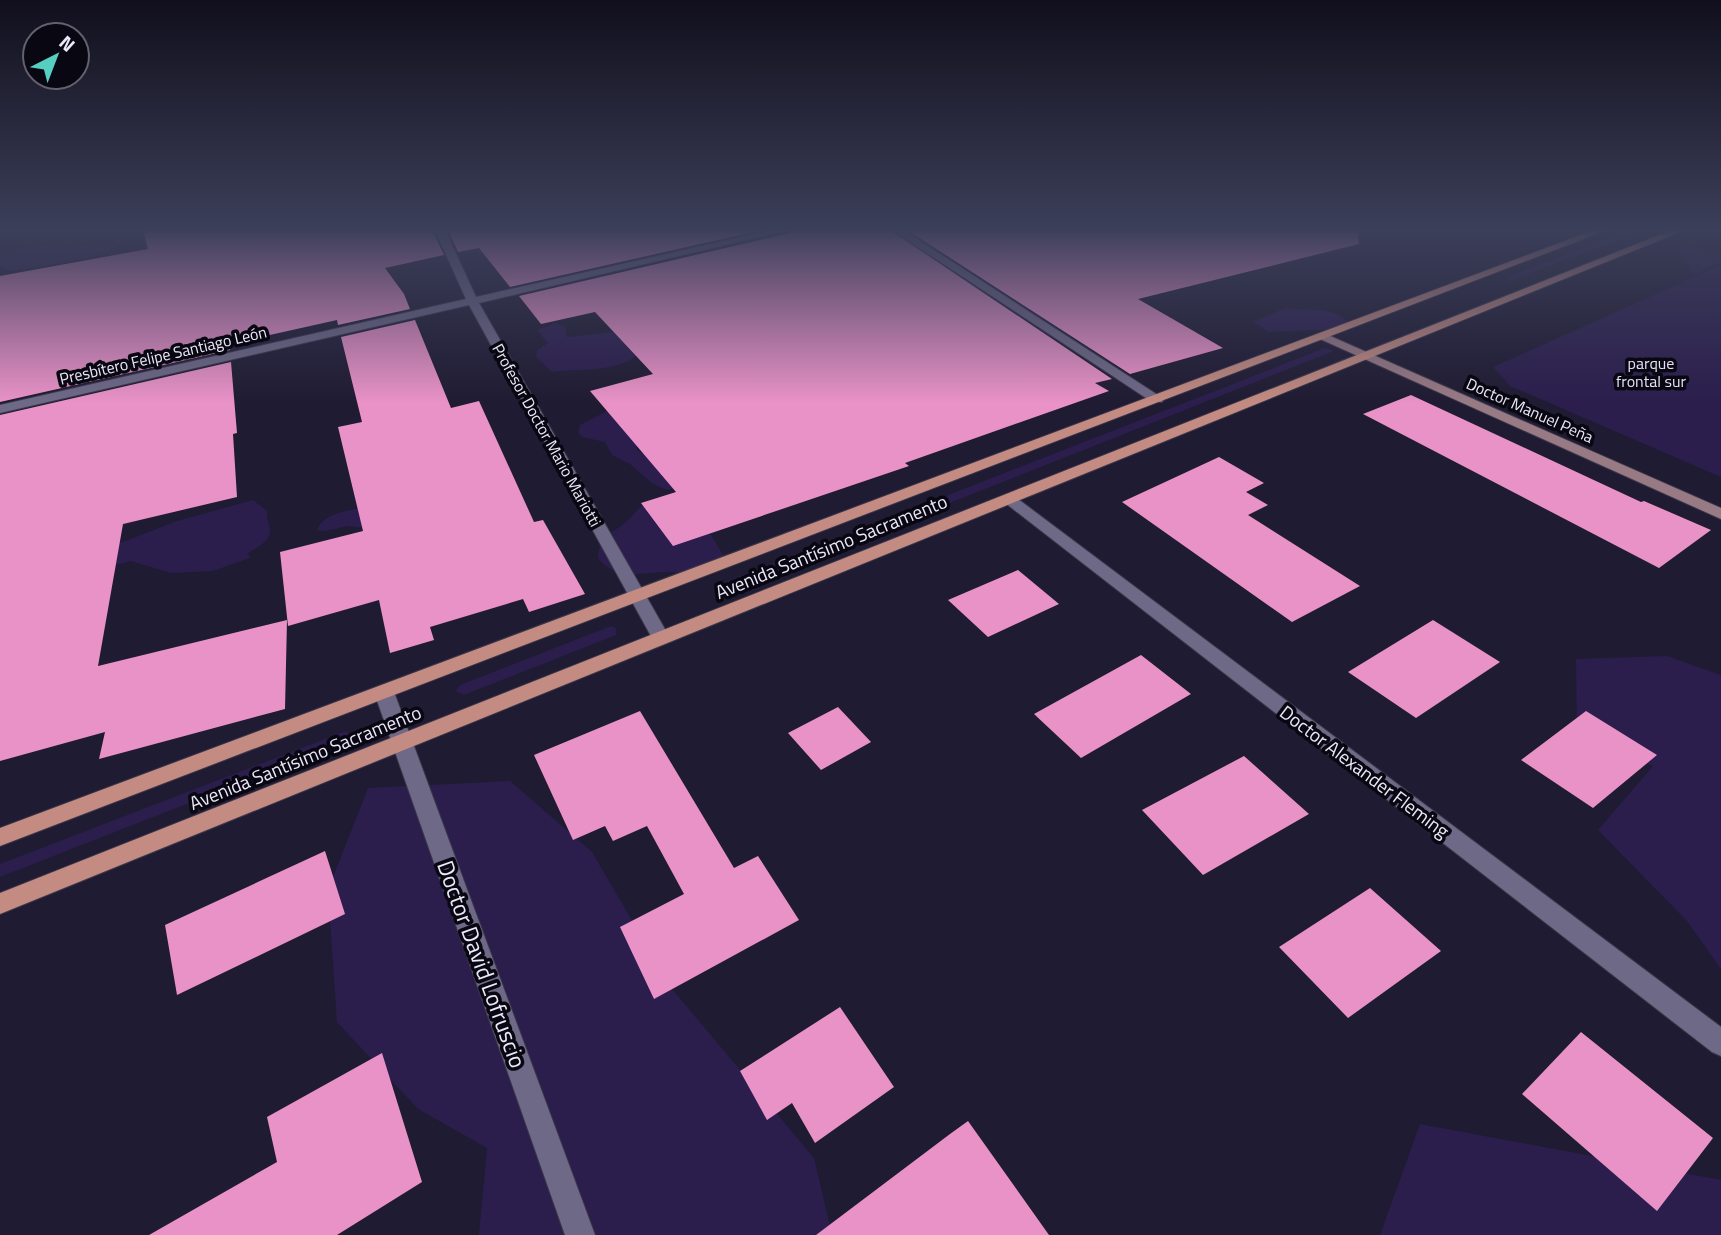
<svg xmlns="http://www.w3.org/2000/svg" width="1721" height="1235" viewBox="0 0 1721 1235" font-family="'Titillium Web',sans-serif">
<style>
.green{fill:#2b1e4d}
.building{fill:#e992c7}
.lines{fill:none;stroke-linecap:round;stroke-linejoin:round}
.street-casing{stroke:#3c374a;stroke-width:2}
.secondary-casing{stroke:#3c374a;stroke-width:2}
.primary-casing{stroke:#3c374a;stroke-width:2}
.street{fill:#6e6986;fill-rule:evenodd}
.secondary{fill:#987a84;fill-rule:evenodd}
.primary{fill:#c38b81;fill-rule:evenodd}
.labels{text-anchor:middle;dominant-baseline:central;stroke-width:7;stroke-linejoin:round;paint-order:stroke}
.far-street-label{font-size:16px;fill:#ebe8f9;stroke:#090711}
.far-park-label{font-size:16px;fill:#e4e1f8;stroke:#090711}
.street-label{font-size:19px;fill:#ebe8f9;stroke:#090711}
.near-street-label{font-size:23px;fill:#ebe8f9;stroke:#090711}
</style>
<rect width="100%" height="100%" fill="#1f1b32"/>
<!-- green -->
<path class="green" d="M1630 230H1645L1503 284 1510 276Z
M108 244 116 246 107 253 47 266 10 271 0 266V254C23 246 39 246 62 247 77 248 93 245 108 244Z
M1686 246 1721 256V262L1692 275 1678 248Z
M1721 265V477L1510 386 1493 367Z
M1285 308C1305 311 1334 305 1348 323L1338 329 1269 332 1253 322Z
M556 323 565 327 567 337 613 332 643 350C620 374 583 368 552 372L536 357 537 350 548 343 537 330Z
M1325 348 1334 351 727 591 720 587 722 583Z
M607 411 636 440 637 450 647 456 676 488 667 490 653 484 630 464 612 455 605 442 582 437 578 433 580 425Z
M253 500 268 512C265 521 270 522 270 531 270 542 256 548 248 553L250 558 213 571 171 573 131 561 0 595V518L165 512 119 527 111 543 123 542 177 521Z
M644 504 709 532 723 555 719 561C709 565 698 570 687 572 680 574 672 571 665 572 640 573 616 581 598 558 599 534 613 534 628 520 634 515 637 509 644 504Z
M368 507 366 528 348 526 326 531 317 530C324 512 351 510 368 507Z
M611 626 616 628V635L464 695 456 691 460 685Z
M1667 656 1721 675V969L1687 921 1598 830 1653 766 1577 735 1576 659Z
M346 731 351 735 345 742 0 877V864Z
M510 781 592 852 672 989 814 1158 832 1235H479L487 1148 418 1109 337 1022 328 890 368 788Z
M1420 1124 1721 1180V1235H1380Z"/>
<!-- building -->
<path class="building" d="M143 230H432L444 255 385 268 404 294 410 309 338 325 337 320 230 344V350L0 402V276L148 249Z
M448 230H762L510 287 479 248 458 252Z
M792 230H890L1112 379 1095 383 1109 391 905 463 909 466 673 546 641 503 676 492 590 391 653 374 595 312 541 324 519 296 790 233Z
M907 230H1357L1359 244 1138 299 1223 348 1130 374Z
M415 320 451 408 479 401 534 522 543 520 585 594 529 612 523 599 430 627 434 640 390 653 379 600 288 626 280 552 363 531 338 427 362 422 341 337Z
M231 362 237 433 233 434 237 497 123 524 98 666 287 620 285 709 99 759 105 732 0 761V415Z
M1411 395 1641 502 1644 501 1711 530 1659 568 1363 414Z
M1219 457 1264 483 1246 492 1268 505 1248 515 1360 586 1292 622 1122 502Z
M1018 570 1059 604 988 637 948 600Z
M1433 620 1500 662 1416 718 1348 672Z
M1141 655 1191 694 1081 758 1034 714Z
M838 707 871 742 821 770 788 733Z
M640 711 734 868 758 856 799 920 654 999 620 927 684 894 647 826 613 841 605 826 573 840 534 755Z
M1586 711 1657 755 1593 808 1521 760Z
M1244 756 1309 814 1203 875 1142 810Z
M325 851 345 914 177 995 165 925Z
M1370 888 1441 951 1348 1018 1279 947Z
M840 1007 894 1087 815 1143 792 1103 767 1120 740 1071Z
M1581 1032 1713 1138 1657 1211 1522 1094Z
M382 1053 422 1182 337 1235H149L277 1162 267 1117Z
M968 1121 1049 1235H816L950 1134Z"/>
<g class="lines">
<!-- street casing -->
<g class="street-casing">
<path id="street" d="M435 230H445L476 297 773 230H789L479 303 670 638 667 642 661 644 652 638 469 305 0 413V405L466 299Z
M892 230H903L1164 399 1162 402H1152Z
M1009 494 1014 496 1721 1027V1056L1712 1052 1004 502 1001 499Z
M384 685 391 687 394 692 595 1235H565L374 692 377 687Z"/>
</g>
<!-- secondary casing -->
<g class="secondary-casing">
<path id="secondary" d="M1320 335H1328L1721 508V519L1320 339Z"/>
</g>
<!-- primary casing -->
<g class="primary-casing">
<path id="primary" d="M1594 230H1607L0 846V828Z
M1672 230H1685L0 914V893Z"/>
</g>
<!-- street -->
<use href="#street" class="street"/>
<!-- secondary -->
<use href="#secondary" class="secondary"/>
<!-- primary -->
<use href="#primary" class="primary"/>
</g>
<!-- sky -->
<linearGradient id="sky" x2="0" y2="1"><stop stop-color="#110f1c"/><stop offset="0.57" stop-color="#3c3f5a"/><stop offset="1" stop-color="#3c3f5a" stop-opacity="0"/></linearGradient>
<rect width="1721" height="403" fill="url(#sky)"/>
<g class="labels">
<!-- far-street labels -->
<g class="far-street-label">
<text transform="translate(163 355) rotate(-13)">Presbítero Felipe Santiago León</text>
<text transform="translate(1530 410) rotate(24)">Doctor Manuel Peña</text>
<text transform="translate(547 435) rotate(61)">Profesor Doctor Mario Mariotti</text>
</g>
<!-- far-park labels -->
<g class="far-park-label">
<text x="1651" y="363">parque<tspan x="1651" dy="18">frontal sur</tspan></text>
</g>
<!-- street labels -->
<g class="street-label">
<text transform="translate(831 546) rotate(-22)">Avenida Santísimo Sacramento</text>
<text transform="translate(305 757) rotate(-22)">Avenida Santísimo Sacramento</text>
<text transform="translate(1365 771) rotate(37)">Doctor Alexander Fleming</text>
</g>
<!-- near-street labels -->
<g class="near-street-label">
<text transform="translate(482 964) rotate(70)">Doctor David Lofruscio</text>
</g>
</g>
<!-- north arrow -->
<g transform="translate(56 56) rotate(42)"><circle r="33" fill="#090711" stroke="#63616e" stroke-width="2"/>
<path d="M0-5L12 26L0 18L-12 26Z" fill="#56cec2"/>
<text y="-10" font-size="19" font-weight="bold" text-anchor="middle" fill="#ebe8f9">N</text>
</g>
</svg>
